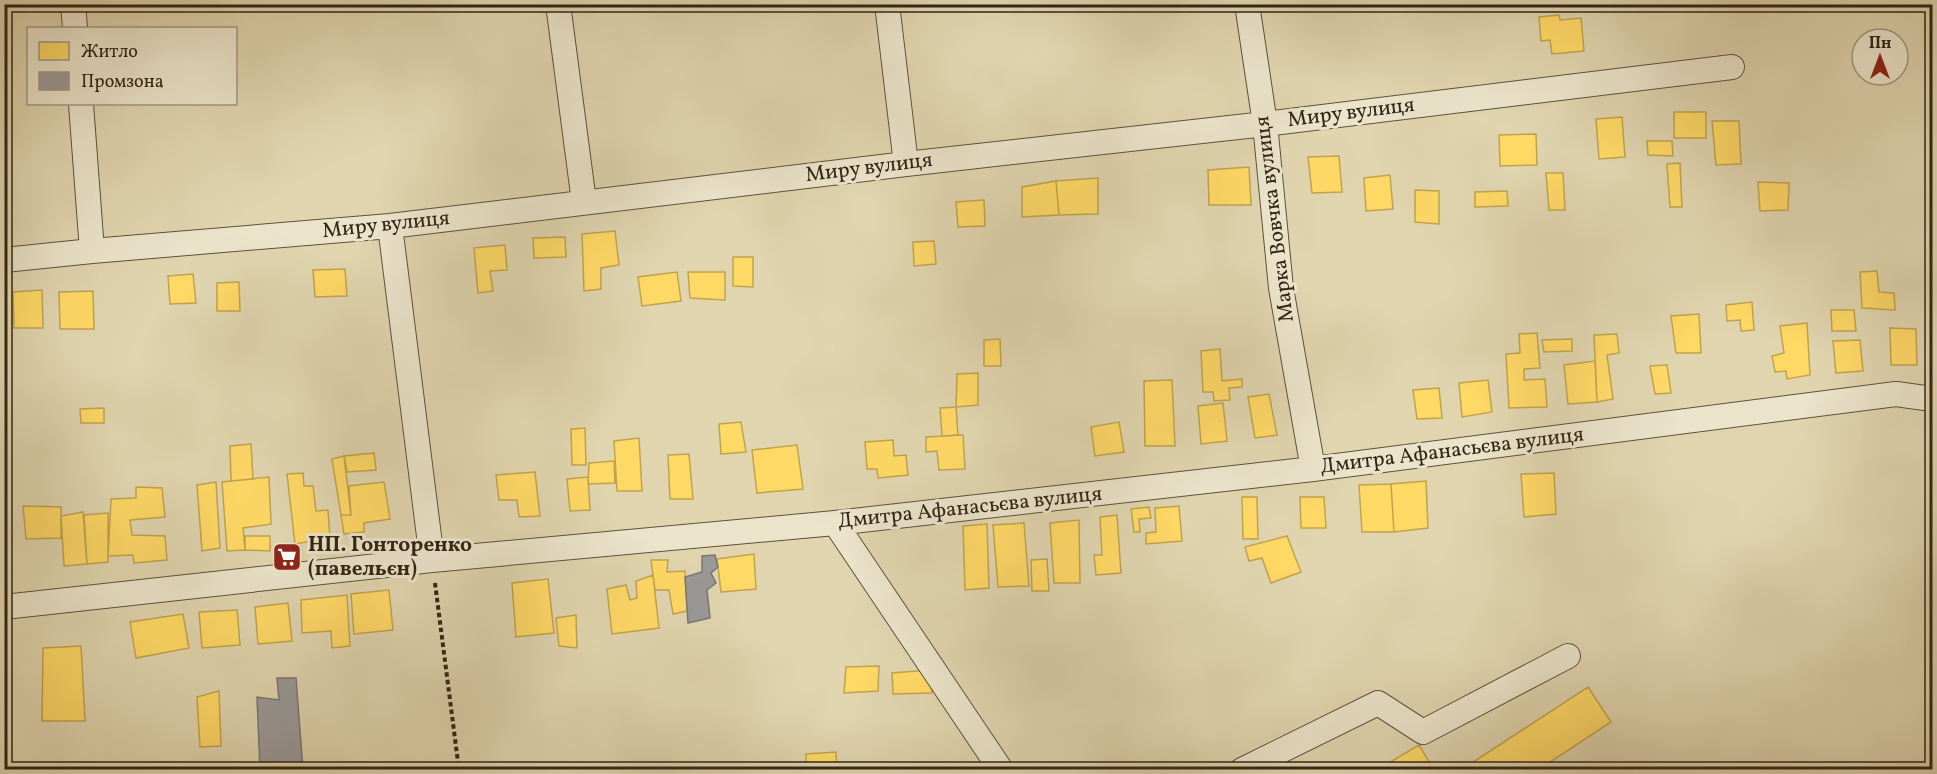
<svg xmlns="http://www.w3.org/2000/svg" width="1937" height="774" viewBox="0 0 1937 774" font-family="Vollkorn,serif">
<style>
.homes{fill:#ffd966;stroke:#c1a34e;stroke-width:1.5}
.industry{fill:#999;stroke:#7a7672;stroke-width:1.5}
.lines{fill:none;stroke-linecap:round;stroke-linejoin:round}
.minor-casing{stroke:#5d513c;stroke-width:26}
.path{stroke:#312516;stroke-width:4;stroke-dasharray:4.5 3;stroke-linecap:butt}
.minor{stroke:#ebe4cb;stroke-width:24}
.labels{text-anchor:middle;dominant-baseline:central;stroke-width:6;stroke-linejoin:round;paint-order:stroke}
.street-label{font-size:21px;fill:#312516;stroke:#ebe4cb}
.poi-label{font-size:21px;font-weight:bold;fill:#312516;stroke:#ebe4cb;text-anchor:start}
</style>
<rect width="100%" height="100%" fill="#e0d5af"/>
<filter id="stains"><feTurbulence type="fractalNoise" baseFrequency=".00333" numOctaves="4"/><feColorMatrix values="0 0 0 0 .2 0 0 0 0 .09 0 0 0 0 .02 0 0 0 .5 -.17"/></filter>
<radialGradient id="worn" r=".72"><stop offset=".6" stop-color="#630" stop-opacity="0"/><stop offset="1" stop-color="#630" stop-opacity=".3"/></radialGradient>
<!-- homes -->
<path class="homes" d="M1559 15 1560 20 1581 18 1584 51 1552 54 1550 40 1541 41 1539 17Z
M1674 112H1706V138H1674Z
M1622 117 1625 157 1599 159 1596 119Z
M1712 121H1739L1741 164 1716 165Z
M1536 134 1537 165 1500 166 1499 135Z
M1647 141H1672L1673 156 1648 155Z
M1339 156 1342 192 1312 193 1308 157Z
M1680 163 1682 207H1670L1667 164Z
M1249 167 1251 205H1209L1208 170Z
M1546 173H1563L1565 210H1549Z
M1390 175 1393 209 1366 211 1364 178Z
M1098 178V214L1059 215 1056 181Z
M1056 181 1059 215 1022 217V187Z
M1758 182 1789 183 1788 210 1760 211Z
M1415 190 1439 191V224L1415 222Z
M1507 191 1508 206 1475 207V192Z
M984 200 985 226 958 227 956 202Z
M615 231 619 265 601 268V289L584 291 582 234Z
M565 237 566 257 534 258 533 238Z
M934 241 936 264 914 266 913 242Z
M505 245 507 270 490 271 493 291 478 293 474 248Z
M733 257H753V287L733 286Z
M345 269 347 296 315 297 313 270Z
M1877 271 1879 292 1894 293 1895 310 1862 308 1860 272Z
M677 272 681 301 642 306 638 277Z
M688 272H725V300L690 298Z
M193 274 196 303 170 304 168 276Z
M239 282 240 311H217V283Z
M42 290 43 328H14L13 292Z
M93 291 94 329H60L59 292Z
M1752 302 1754 330 1741 331 1740 320 1727 321 1726 305Z
M1831 310H1854L1856 331H1832Z
M1699 314 1701 353H1676L1671 316Z
M1807 323 1810 375 1787 379 1786 371 1775 372 1772 356 1784 353 1780 326Z
M1890 328 1916 329 1917 365H1891Z
M1537 333 1540 368 1524 369V380L1545 379 1547 407 1509 408 1506 354 1520 353 1519 334Z
M1617 334 1619 353 1607 355 1613 399 1597 402 1594 335Z
M1000 339 1001 366H984V340Z
M1572 339V351L1544 352 1542 340Z
M1860 340 1863 371 1836 373 1833 341Z
M1220 349 1222 381 1242 379V387L1229 388 1230 400 1214 401 1213 392H1203L1201 351Z
M1595 361 1597 402 1568 404 1564 365Z
M1667 365 1671 393 1655 394 1650 366Z
M978 373V405L956 407 957 374Z
M1172 380 1175 446H1145L1144 381Z
M1488 380 1492 412 1462 417 1459 383Z
M1439 388 1442 418 1417 419 1413 390Z
M1269 394 1277 435 1255 438 1248 397Z
M1223 403 1227 441 1201 444 1198 406Z
M956 407 958 435 942 436 940 408Z
M104 408V423H81L80 409Z
M741 422 746 452 721 454 719 424Z
M1119 422 1124 452 1095 456 1091 427Z
M585 428 586 465H572L571 429Z
M963 435 965 469 939 470 937 451 926 452V437Z
M639 438 642 491H617L614 441Z
M893 440 894 456 906 455 908 475 878 478 877 469H867L865 442Z
M251 444 253 479 231 481 230 446Z
M797 445 803 489 757 493 752 450Z
M374 453 376 470 347 472 344 456Z
M689 454 693 499H670L668 455Z
M344 456 351 515H341L332 459Z
M614 461 615 483 588 484 589 463Z
M535 472 540 516 519 517 517 500H499L496 475Z
M303 473 304 486H313L316 511 328 510 330 538 295 544 287 474Z
M1554 473 1556 514 1524 517 1521 474Z
M269 477 271 524 243 528 245 550 227 551 222 482Z
M588 477 590 510 570 511 567 479Z
M1426 481 1428 528 1394 532 1391 484Z
M216 482 220 548 202 551 197 485Z
M384 482 390 519 364 523V532L344 534 341 515H351L349 486Z
M1391 484 1394 532H1362L1359 485Z
M136 487 162 488 165 517 130 520 132 535 165 536 167 560 134 563 133 555 108 556 111 499 136 498Z
M1242 497H1257L1258 539H1243Z
M1300 497H1324L1326 528H1301Z
M23 506 61 507V538L26 539Z
M1179 506 1182 541 1146 544V533L1156 532 1155 508Z
M1149 507 1151 518 1139 519 1140 532H1134L1131 509Z
M83 512 87 564 64 566 61 516Z
M108 513V562L87 564 84 515Z
M1117 515 1121 573 1096 575 1094 555H1102L1100 517Z
M1079 520 1080 583H1054L1050 523Z
M1024 523 1029 586 998 587 993 525Z
M987 524 989 588 965 590 963 526Z
M245 536H270V551L245 550Z
M1287 536 1301 572 1271 583 1262 558 1249 561 1245 547Z
M754 554 756 589 721 592 717 559Z
M1047 559 1049 591H1032L1031 560Z
M651 560H668L667 572 685 571 687 611 673 614 669 590H655Z
M653 575 659 628 612 634 607 589 626 585 630 600 637 598 636 581Z
M548 579 554 633 516 637 512 583Z
M389 590 393 630 354 634 351 594Z
M347 595 350 646 332 648 331 631 302 633 301 600Z
M288 603 292 641 258 644 255 607Z
M237 610 240 645 202 648 199 612Z
M183 614 189 648 136 658 130 622Z
M576 615 577 648 559 646 556 618Z
M81 646 85 721H42L43 648Z
M879 666 878 691 844 693 846 667Z
M929 670 932 693 893 694 892 673Z
M1588 687 1611 722 1538 770H1461Z
M219 691 221 746 200 747 197 697Z
M1419 745 1434 770H1377Z
M836 752 837 770H806V754Z"/>
<!-- industry -->
<path class="industry" d="M715 555 718 567 711 573 716 583 707 590 710 618 688 623 685 577 702 572V556Z
M277 678H296L303 770H260L257 697 279 700Z"/>
<g class="lines">
<!-- minor casing -->
<g class="minor-casing">
<path id="minor" d="M73 4 75 28
M558 4 584 202
M887 4 906 164
M1247 4 1265 124 1281 288 1313 469
M81 104 92 251
M390 226 432 560
M4 260 92 251 390 226 906 164 1265 124 1732 67
M835 523 1001 770
M4 607 432 560 835 523 1313 469 1896 394 1932 399
M1242 770 1378 703 1423 732 1568 656"/>
</g>
<!-- path -->
<path class="path" d="M435 583 459 770"/>
<!-- minor -->
<use href="#minor" class="minor"/>
</g>
<!-- icons -->
<defs>
<g id="supermarket-square" transform="scale(1.5)"><rect x="-9" y="-9" width="18" height="18" rx="4" fill="#8f2418" stroke="#ebe4cb"/><path d="M-6-5.5h2.5l.6 2H6L4.5 2H-2.5L-4.4-4H-6ZM-1.5 3.2a1.3 1.3 0 1 0 .1 0ZM3 3.2a1.3 1.3 0 1 0 .1 0Z" fill="#fff"/></g>
</defs>
<g fill-rule="evenodd">
<use href="#supermarket-square" x="287" y="557"/>
</g>
<g class="labels">
<!-- street labels -->
<g class="street-label">
<text transform="translate(1351 113) rotate(-7)">Миру вулиця</text>
<text transform="translate(869 168) rotate(-7)">Миру вулиця</text>
<text transform="translate(1275 219) rotate(-97)">Марка Вовчка вулиця</text>
<text transform="translate(386 225) rotate(-6)">Миру вулиця</text>
<text transform="translate(1452 451) rotate(-7)">Дмитра Афанасьєва вулиця</text>
<text transform="translate(970 508) rotate(-6)">Дмитра Афанасьєва вулиця</text>
</g>
<!-- poi labels -->
<g class="poi-label">
<text x="308" y="545">НП. Гонторенко<tspan x="308" dy="24">(павельєн)</tspan></text>
</g>
</g>
<!-- margin -->
<rect width="1937" height="774" fill="none" stroke="#e0d5af" stroke-width="24"/>
<rect x="6" y="6" width="1925" height="762" fill="none" stroke="#312516" stroke-width="3"/>
<rect x="12" y="12" width="1913" height="750" fill="none" stroke="#312516" stroke-width="1.5"/>
<!-- legend -->
<rect x="27" y="27" width="210" height="78" fill="#ebe4cb" stroke="#a19883" stroke-width="1.5"/>
<rect x="39" y="42" width="30" height="18" fill="#ffd966" stroke="#a19883" stroke-width="1.5"/>
<text x="81" y="57" font-size="18" fill="#312516">Житло</text>
<rect x="39" y="72" width="30" height="18" fill="#999999" stroke="#a19883" stroke-width="1.5"/>
<text x="81" y="87" font-size="18" fill="#312516">Промзона</text>
<!-- north arrow -->
<g transform="translate(1880 57)"><circle r="28" fill="#ebe4cb" stroke="#a19883" stroke-width="1.5"/>
<path d="M0-4.5L10 22L0 15L-10 22Z" fill="#8f2418"/>
<text y="-9" font-size="16" font-weight="bold" text-anchor="middle" fill="#312516">Пн</text>
</g>
<rect width="100%" height="100%" filter="url(#stains)"/>
<rect width="100%" height="100%" fill="url(#worn)"/>
</svg>
